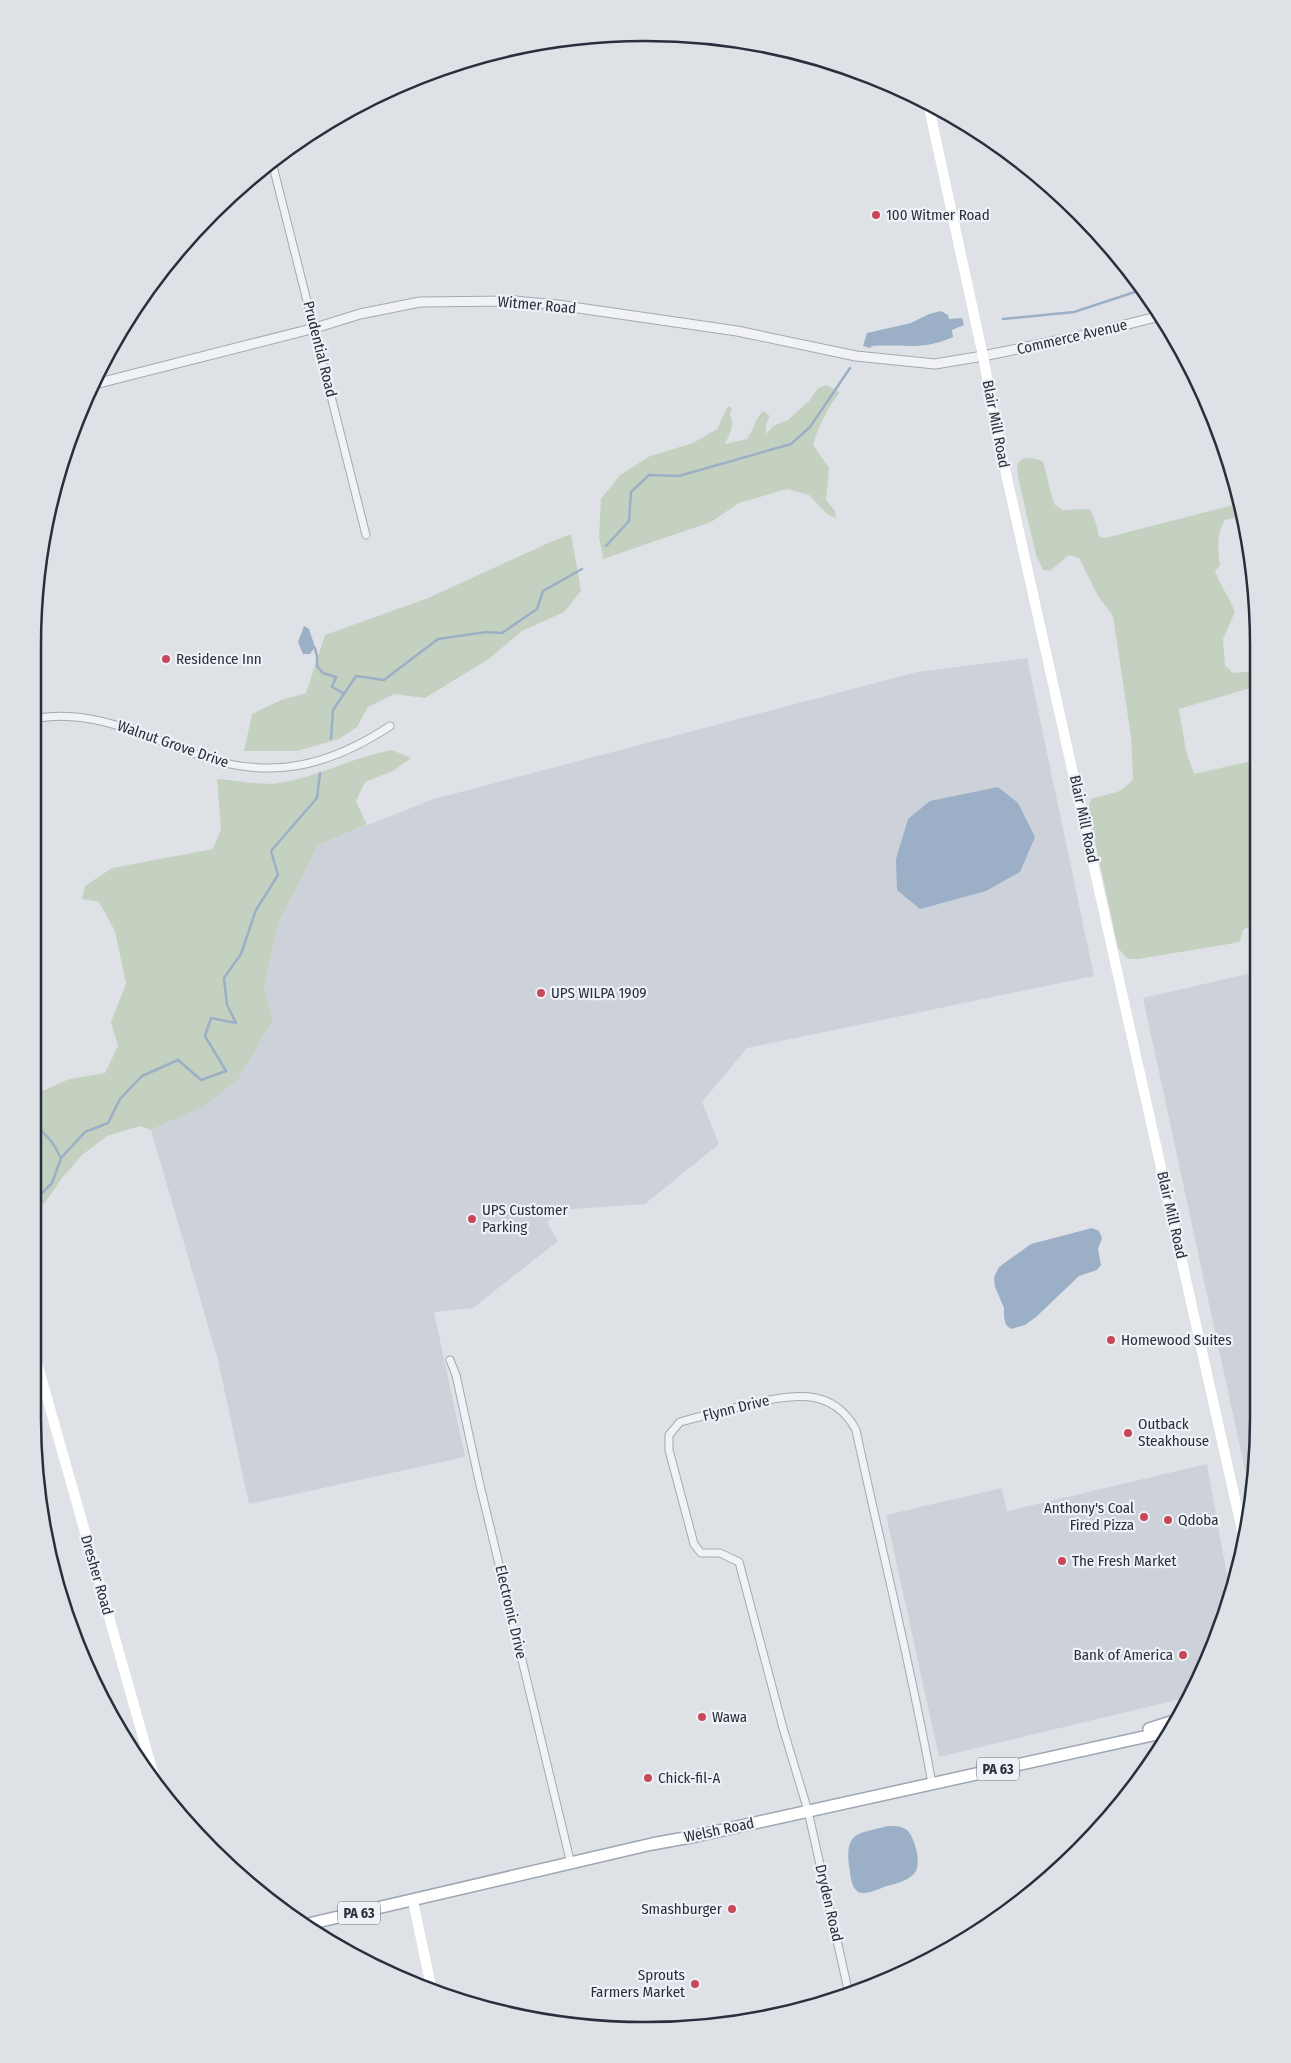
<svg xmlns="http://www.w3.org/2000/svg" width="1291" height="2063" viewBox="0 0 1291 2063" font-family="'Fira Sans Condensed',sans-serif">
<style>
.built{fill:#cdd1d9}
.green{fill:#c4d1c0}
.water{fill:#9bafc6}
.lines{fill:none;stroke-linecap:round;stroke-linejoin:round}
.stream{stroke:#9bafc6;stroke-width:2.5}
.minor-casing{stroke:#a4a9b1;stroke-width:9}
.tertiary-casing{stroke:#a4a9b1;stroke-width:11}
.primary-casing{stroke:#9ea6b2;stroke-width:14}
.minor{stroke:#f1f2f6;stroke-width:7}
.tertiary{stroke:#f1f2f6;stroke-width:9}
.secondary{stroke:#fff;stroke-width:10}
.primary{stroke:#fff;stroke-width:11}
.poi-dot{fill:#c74859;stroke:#eef1f5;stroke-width:2}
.labels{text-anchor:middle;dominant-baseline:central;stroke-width:4.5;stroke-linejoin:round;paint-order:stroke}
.shield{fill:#eef1f5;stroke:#636a74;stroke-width:1}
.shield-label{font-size:14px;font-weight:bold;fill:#28303d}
.poi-label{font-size:15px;fill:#28303d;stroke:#eef1f5;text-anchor:start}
.street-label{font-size:15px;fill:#28303d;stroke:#eef1f5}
.rim{fill:none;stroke:#28303d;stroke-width:2.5}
</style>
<rect width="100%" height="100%" fill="#dee2e7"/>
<!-- built -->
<path class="built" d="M1027 658 1094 976 747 1048 702 1102 719 1144 645 1204 559 1210 547 1222 558 1241 473 1308 434 1312 465 1457 249 1504 218 1360 151 1130 205 1106 238 1080 273 1020 264 989 278 924 318 845 434 799 917 672Z
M1256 972 1253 1497V1500L1251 1498 1143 998Z
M1207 1464 1229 1587 1212 1652 1185 1698 939 1757 886 1515 1002 1488 1007 1511Z"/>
<!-- green -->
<path class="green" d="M826 385 840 392C827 409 819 425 813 445L829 468 826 500 835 511 836 518 827 514 809 495 787 489 739 503 711 522 603 559 599 537 601 499 620 475 650 456 693 443 717 429 728 406 732 408 730 415C735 426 730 433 725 444L747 439C754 429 755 419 763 411L770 416 766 424V434L773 426 788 420 809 401 818 388Z
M1032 458 1043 461 1054 504 1062 510 1090 509 1096 523 1099 537 1105 538 1237 504 1240 516 1225 520C1216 534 1218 549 1220 565L1215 571C1221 587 1229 596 1235 612L1223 639 1225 666 1233 673 1257 671V686L1179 709 1186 751 1194 774 1256 760V922L1243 930 1240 941 1235 943 1138 959H1128L1118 948 1088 808 1091 799 1120 791 1133 780 1131 737 1113 616 1098 596 1079 558 1069 555 1050 571 1043 570 1036 555 1018 477 1017 464 1022 459Z
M571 534 581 591 564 612 522 631 489 659 425 698 394 694 368 707 357 727 339 739 297 751H244L252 714 281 700 306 693 325 635 428 598 546 544Z
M392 750 411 758 393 771 365 782 356 801 367 825 318 845 278 924 264 988 273 1020 238 1080 205 1106 151 1130 140 1126 107 1136 82 1155 62 1178 44 1204 38 1205V1093L69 1079 105 1073 118 1046 111 1022 126 984 115 931 99 902 82 899 85 886 112 868 213 849 221 829 217 779C235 780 262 786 279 783 318 777 353 757 392 750Z"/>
<!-- water -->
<path class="water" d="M941 311 948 315 949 319 962 318 964 325 952 330 953 337C921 351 904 344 872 346L870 348 863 346 867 333 911 323 929 314Z
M304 626 309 629 315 647 310 654H303L298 642Z
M998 787 1018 803 1035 837 1020 872 986 891 920 909 897 890 896 859 908 819 930 801Z
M1092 1228 1099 1231 1102 1238 1098 1249 1101 1265 1097 1270 1079 1276 1036 1317 1025 1325 1011 1329 1006 1325 1004 1317V1308L995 1287 994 1277 999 1267 1031 1244Z
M888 1826C894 1826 902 1826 907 1830 915 1838 921 1861 916 1871 910 1881 894 1884 884 1887 876 1890 866 1895 858 1892 850 1885 851 1876 849 1866 845 1831 858 1834 888 1826Z"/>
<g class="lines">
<!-- stream -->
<path class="stream" d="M1003 319 1074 312 1141 290
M606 546 629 521 631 492 649 475 679 476 791 444 810 427 850 368
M315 648 317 657V666L323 673 336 677 332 687 343 693
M331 739 333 710 356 676 384 680 438 639 486 632 502 633 537 609 543 591 582 569
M38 1127 52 1142 61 1158 85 1132 108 1123 120 1099 142 1076 178 1060 201 1080 226 1071 205 1036 211 1018 236 1023 227 1005 224 978 241 954 256 910 278 875 271 851 317 798 320 773
M38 1197 52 1183 61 1158"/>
<!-- minor casing -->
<g class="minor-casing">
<path id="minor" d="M272 162 366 535
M38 718C75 712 111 722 145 735 168 743 190 753 213 760 279 779 334 763 390 726
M450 1360 456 1375 479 1481 571 1864
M849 1994 808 1811 783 1728 739 1562 720 1553H701L694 1544 669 1450V1435L680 1422C701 1416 722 1411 743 1406 785 1396 831 1383 856 1430 881 1548 911 1664 932 1784"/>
</g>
<!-- tertiary casing -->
<g class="tertiary-casing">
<path id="tertiary" d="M95 384 315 328 360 314 420 302 514 301 558 305 737 331 856 356 935 364 983 356 1085 335 1160 316"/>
</g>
<!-- primary casing -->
<g class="primary-casing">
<path id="primary" d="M1149 1729 1171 1722
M304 1925 652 1844 696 1836 1166 1732"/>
</g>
<!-- minor -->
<use href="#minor" class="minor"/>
<!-- tertiary -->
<use href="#tertiary" class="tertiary"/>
<!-- secondary -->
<path class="secondary" d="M928 103 983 356 999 442 1243 1535
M38 1366 156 1783
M413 1901 432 1991"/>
<!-- primary -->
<use href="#primary" class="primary"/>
</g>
<!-- markers -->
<g class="poi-dot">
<circle cx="876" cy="215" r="5"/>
<circle cx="166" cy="659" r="5"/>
<circle cx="541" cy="993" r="5"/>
<circle cx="472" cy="1219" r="5"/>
<circle cx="1111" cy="1340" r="5"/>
<circle cx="1128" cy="1433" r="5"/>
<circle cx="1144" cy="1517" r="5"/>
<circle cx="1168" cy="1520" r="5"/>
<circle cx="1062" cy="1561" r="5"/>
<circle cx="1183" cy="1655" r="5"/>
<circle cx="702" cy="1717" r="5"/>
<circle cx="648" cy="1778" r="5"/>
<circle cx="732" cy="1909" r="5"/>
<circle cx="695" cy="1984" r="5"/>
</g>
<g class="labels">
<!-- shield labels -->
<g class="shield">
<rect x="977" y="1757.5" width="42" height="23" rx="4"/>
<rect x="338" y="1901.5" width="42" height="23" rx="4"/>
</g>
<g class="shield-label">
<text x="998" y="1769">PA 63</text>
<text x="359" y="1913">PA 63</text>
</g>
<!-- poi labels -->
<g class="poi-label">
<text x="886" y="215">100 Witmer Road</text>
<text x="176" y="659">Residence Inn</text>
<text x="551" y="993">UPS WILPA 1909</text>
<text x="482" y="1210">UPS Customer<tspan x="482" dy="17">Parking</tspan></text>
<text x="1121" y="1340">Homewood Suites</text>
<text x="1138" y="1424">Outback<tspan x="1138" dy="17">Steakhouse</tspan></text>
<text x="1134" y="1508" text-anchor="end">Anthony's Coal<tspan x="1134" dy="17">Fired Pizza</tspan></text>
<text x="1178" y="1520">Qdoba</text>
<text x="1072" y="1561">The Fresh Market</text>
<text x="1173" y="1655" text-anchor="end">Bank of America</text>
<text x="712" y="1717">Wawa</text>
<text x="658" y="1778">Chick-fil-A</text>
<text x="722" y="1909" text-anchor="end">Smashburger</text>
<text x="685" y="1975" text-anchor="end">Sprouts<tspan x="685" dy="17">Farmers Market</tspan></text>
</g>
<!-- street labels -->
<g class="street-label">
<text transform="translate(537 305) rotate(5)">Witmer Road</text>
<text transform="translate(1072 337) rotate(-13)">Commerce Avenue</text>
<text transform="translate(320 349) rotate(76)">Prudential Road</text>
<text transform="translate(996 424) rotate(79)">Blair Mill Road</text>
<text transform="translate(173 744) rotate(19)">Walnut Grove Drive</text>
<text transform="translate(1084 819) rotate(78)">Blair Mill Road</text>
<text transform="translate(1172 1215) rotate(77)">Blair Mill Road</text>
<text transform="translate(736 1408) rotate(-14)">Flynn Drive</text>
<text transform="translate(97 1575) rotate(74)">Dresher Road</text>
<text transform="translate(511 1612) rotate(77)">Electronic Drive</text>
<text transform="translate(719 1830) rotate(-12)">Welsh Road</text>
<text transform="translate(829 1903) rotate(77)">Dryden Road</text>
</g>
</g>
<!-- crop -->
<path d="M0 0H1291V2063H0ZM645 41H646A604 604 0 0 1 1250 645V1418A604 604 0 0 1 646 2022H645A604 604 0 0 1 41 1418V645A604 604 0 0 1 645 41Z" fill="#dee2e6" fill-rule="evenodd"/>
<path class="rim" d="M645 41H646A604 604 0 0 1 1250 645V1418A604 604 0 0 1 646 2022H645A604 604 0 0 1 41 1418V645A604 604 0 0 1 645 41Z"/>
</svg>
